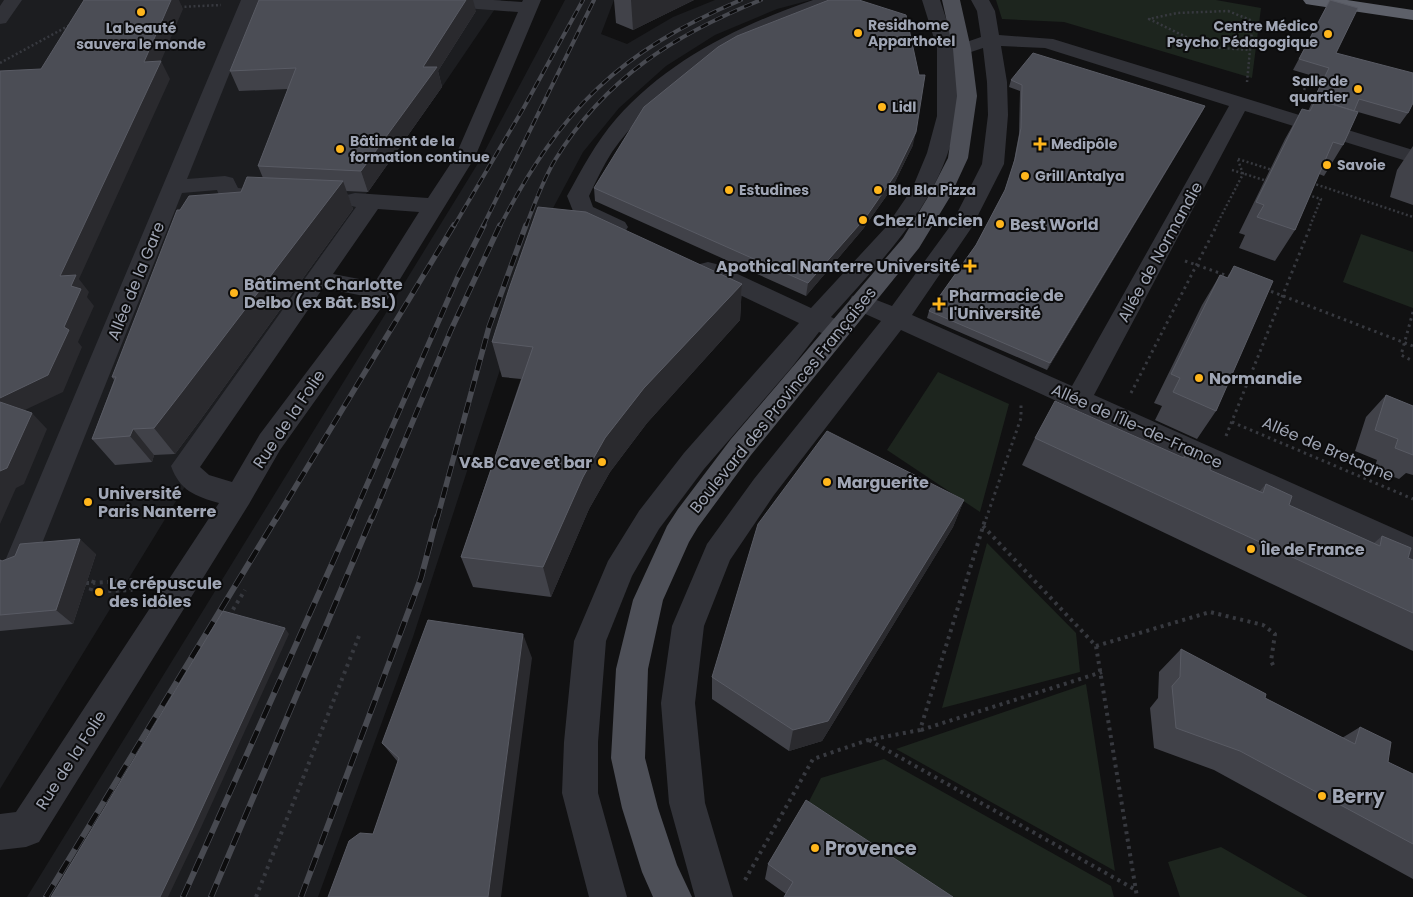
<svg xmlns="http://www.w3.org/2000/svg" width="1413" height="897" viewBox="0 0 1413 897" font-family="Poppins,sans-serif">
<style>
.built{fill:#1c1d20}
.green{fill:#1d251e}
.lines{fill:none;stroke-linecap:round;stroke-linejoin:round}
.path-far2{stroke:#37393f;stroke-width:2.5;stroke-dasharray:2 2.5;stroke-linecap:butt}
.path-far1{stroke:#37393f;stroke-width:3;stroke-dasharray:2.5 4;stroke-linecap:butt}
.path{stroke:#37393f;stroke-width:4;stroke-dasharray:3 4.5;stroke-linecap:butt}
.minor{fill:#313238;fill-rule:evenodd}
.major{fill:#4d4f57;fill-rule:evenodd}
.highway{fill:#5d6069;fill-rule:evenodd}
.rail-far2-casing{stroke:#484a51;stroke-width:4}
.rail-far1-casing{stroke:#484a51;stroke-width:5.5}
.rail-casing{stroke:#484a51;stroke-width:6}
.rail-far2{stroke:#0c0c0d;stroke-width:2.5;stroke-dasharray:8;stroke-linecap:butt}
.rail-far1{stroke:#0c0c0d;stroke-width:4;stroke-dasharray:11;stroke-linecap:butt}
.rail{stroke:#0c0c0d;stroke-width:4.5;stroke-dasharray:14;stroke-linecap:butt}
.wall{fill:#414249}
.shaded-wall{fill:#2a2a2e}
.building{fill:#4b4d55;stroke:#595b64}
.poi-dot{fill:#ffb61c;stroke:#0c0c0d;stroke-width:2}
.labels{text-anchor:middle;dominant-baseline:central;stroke-width:4;stroke-linejoin:round;paint-order:stroke}
.far-poi-label{font-size:14px;font-weight:bold;fill:#a0a6b5;stroke:#0c0c0d;text-anchor:start}
.poi-label{font-size:16px;font-weight:bold;fill:#a0a6b5;stroke:#0c0c0d;text-anchor:start}
.street-label{font-size:16px;fill:#a0a6b5;stroke:#0c0c0d}
.near-poi-label{font-size:19px;font-weight:bold;fill:#a0a6b5;stroke:#0c0c0d;text-anchor:start}
</style>
<rect width="100%" height="100%" fill="#111112"/>
<!-- built -->
<path class="built" d="M0 0H501L442 87 351 215 0 789Z
M565 0H614L601 34 627 44 673 17 715 0H811L777 9 715 35 666 66 619 108 583 152 552 210 413 637 318 897H27L480 160Z"/>
<!-- green -->
<path class="green" d="M996 0H1216L1261 8 1252 78 1064 22 1002 19Z
M1361 234 1413 252V308L1343 282Z
M938 372 1009 404 980 512 887 450Z
M987 543 1076 633 1080 672 942 708Z
M1086 684 1115 871 896 749Z
M884 759 1111 886 1114 897H920L801 817 821 778Z
M1221 847 1308 897H1180L1168 862Z"/>
<g class="lines">
<!-- path-far2 -->
<path class="path-far2" d="M180 7 221 5
M1228 11 1253 21 1250 50 1207 47 1149 19 1177 13Z
M0 63 70 25
M1247 82 1250 50
M1300 98 1311 76
M1238 159 1272 170
M1232 170 1267 181
M1312 183 1413 217
M1308 195 1321 199 1310 226
M1216 226 1243 174 1238 160"/>
<!-- path-far1 -->
<path class="path-far1" d="M1185 261 1231 277
M1265 289 1413 346
M1413 312 1401 355 1413 361
M1131 393 1217 225
M1232 422 1413 499
M1226 436 1311 225
M986 519 1021 418V402"/>
<!-- path -->
<path class="path" d="M983 526 1096 646 1137 897
M133 580 131 590 90 592 93 583Z
M86 583H93
M93 583 95 577
M229 616 245 590
M275 628 278 621
M1096 646 1210 612 1263 625 1275 634 1271 661 1275 669
M921 730 1102 672
M869 740 1136 890
M745 880 813 759 868 740 920 730 986 517
M256 897 359 636"/>
<!-- minor -->
<path class="minor" d="M4 0H22L6 23 0 24V6Z
M241 0H259L187 179 225 176 233 178 238 188 272 191 275 196 272 201C257 205 236 204 221 200L217 190 182 193 35 561 31 570 20 574 9 570 5 561Z
M417 0H493L522 2 523 0H541L475 157 389 297 280 450 249 504 39 842 26 847 0 850V814L16 812 219 503C195 496 180 491 171 466L356 207 347 205 344 200 347 195 355 193 428 198 455 157 518 12 426 5 420 4ZM378 209 419 212 375 282 333 274ZM323 288 364 296 260 434 232 482 209 475 200 467Z
M813 0H839L836 4C749 34 667 75 612 152 603 166 596 181 589 196L593 207 625 222 628 227 625 232C608 237 590 223 575 216L567 196C582 169 596 142 616 119 668 60 740 25 813 0Z
M922 0H940L955 46 981 37 977 11 971 0H989L995 11 999 35 1053 39 1413 150V163L1245 111 1094 395 1413 537V564L901 330 774 495 730 560 704 626 695 703 705 803 733 897H695L669 803 661 703 672 626 707 544 754 479 881 321 852 308 849 302 852 296 861 294 892 306 951 225 982 164 988 115 987 82 983 48 962 55 955 53C956 73 960 97 957 117 943 201 885 256 831 317L839 321 842 327 839 333 830 336 819 332 792 367 704 469 659 529 632 576 606 641 598 742V793L627 897H589L562 793 564 742 574 641 608 561 639 511 684 453 799 323 700 276 696 270 700 264 708 262 716 264 811 308 886 227 912 189 927 153 937 116V48ZM1001 46 1045 48 1229 106 1072 386 912 315 972 227 1004 164 1008 115 1007 82Z"/>
<!-- major -->
<path class="major" d="M942 0H960L971 49 977 96 968 158 950 197 919 248 751 455 698 527 689 542 663 600 648 669 645 758 658 808 677 865 692 897H653L642 872 622 808 611 758 616 669 633 600 667 526 678 509 731 439 903 238 928 197 948 158 957 96 953 49Z"/>
<!-- highway -->
<path class="highway" d="M1303 0H1347L1413 10V20L1312 5 1306 4Z"/>
<!-- rail-far2 casing -->
<g class="rail-far2-casing">
<path id="rail-far2" d="M454 226 523 109 583 0
M483 226 594 0
M500 226C561 109 618 52 741 0
M526 226C534 205 543 180 555 160 605 78 674 35 761 0"/>
</g>
<!-- rail-far1 casing -->
<g class="rail-far1-casing">
<path id="rail-far1" d="M276 519 454 225
M352 519 457 279 484 225
M372 519 451 330 500 225
M437 519 489 327 526 225"/>
</g>
<!-- rail casing -->
<g class="rail-casing">
<path id="rail" d="M46 897 277 517
M183 897 353 517
M211 897 372 517
M301 897 421 578 437 517"/>
</g>
<!-- rail-far2 -->
<use href="#rail-far2" class="rail-far2"/>
<!-- rail-far1 -->
<use href="#rail-far1" class="rail-far1"/>
<!-- rail -->
<use href="#rail" class="rail"/>
</g>
<!-- wall -->
<path class="wall" d="M614 0H694L633 30 616 23Z
M1330 0 1336 53 1408 113 1400 124 1358 112 1343 145 1324 176 1319 174 1295 230 1275 261 1239 248 1245 235 1239 233 1285 139 1302 109 1308 111 1323 79 1293 70Z
M476 11 438 71 442 87 368 192 346 191 353 209 201 419 175 454 154 455 152 462 115 465 92 439 114 380 112 377 180 210 241 192 263 178 258 166 288 89 239 91 230 71Z
M1011 80 1205 106 1202 112 1047 370 927 318 929 311 976 245 1005 190 1013 166 1019 134 1020 91 1009 87Z
M913 145 892 188 863 229 806 296 595 201 594 188Z
M1413 146V205L1390 197 1397 170Z
M1234 266 1216 411 1197 439 1155 420 1162 406 1154 403 1202 305 1220 275 1227 278Z
M742 284 740 320 647 423 610 472 589 509 551 597 473 587 461 557 521 379 502 377 492 342Z
M1386 395 1413 406V475L1406 473 1399 479 1374 469 1377 460 1355 451 1366 417Z
M1035 438 1182 457 1188 450 1210 470 1259 492 1266 484 1289 505 1374 543 1382 536 1408 558 1413 560V651L1022 465Z
M964 500 953 527 822 741 789 751 712 699V677Z
M96 554 73 624 0 631V560L2 561Z
M1181 649 1265 698 1342 738 1360 727 1388 762 1413 774V879L1214 770 1154 748 1150 708 1158 698 1159 672Z
M532 658 373 834 398 762 382 743Z
M768 864 953 897 786 894 765 879Z"/>
<!-- shaded-wall -->
<path class="shaded-wall" d="M171 0H179L183 9 156 73 161 61 170 79 79 279 89 292 87 297 94 306 78 342 82 347 63 392 10 417 0 406V398L64 327 60 276 144 62Z
M466 0H473L476 11 438 71 442 87 368 192 361 171 423 67Z
M631 0H694L633 30Z
M1205 106 1202 112 1047 370 1050 363Z
M916 132 913 145 892 188 863 229 806 296 808 283Z
M343 181 353 209 201 419 175 454 154 428Z
M742 284 740 320 647 423 610 472 589 509 551 597 543 567 583 477 605 438 644 388Z
M32 413 47 429 24 484 16 488 0 524V471Z
M133 429 154 455 152 462 130 436Z
M964 500 953 527 822 741 789 751 793 730Z
M80 539 96 554 73 624 56 610Z
M285 628 289 634 198 834 168 897H160Z
M523 634 532 658 501 897H488Z"/>
<!-- building -->
<path class="building" d="M84 0H171L144 62 161 61 60 276 76 275 71 286 81 289 64 327 69 330 48 375 0 398V71L41 69Z
M259 0H466L423 67H437L361 171 258 166 296 68 230 71Z
M829 0H859L906 15 919 75H925L916 132 895 175 866 217 808 283 594 188 644 107 718 47 737 36Z
M1330 0 1358 8 1336 53 1413 73V103L1408 113 1359 99 1354 111 1316 99 1314 104 1312 103 1329 68 1299 59Z
M1033 53 1205 106 1050 363 929 311 976 245 1005 190 1015 159 1021 128 1022 85 1011 80Z
M1316 99 1358 112 1343 145 1333 142 1295 230 1257 217 1264 205 1256 202 1302 109 1310 111Z
M247 177 343 181 182 392 154 428 133 429 130 436 92 439 116 377H112L177 210H180L189 196 241 192Z
M538 207 586 212 742 284 644 388 605 438 583 477 543 567 461 557 533 347 492 342 510 286Z
M1234 266 1273 281 1216 411 1173 392 1180 378 1171 374 1220 275 1228 278Z
M1386 395 1413 406V455L1395 448 1398 439 1375 430Z
M1055 401 1184 458 1188 450 1212 461 1210 470 1263 493 1266 484 1292 496 1289 505 1380 546 1382 536 1411 548 1408 558 1413 560V613L1035 438Z
M0 402 32 413 7 468 0 471Z
M827 431 964 500 828 721 793 730 712 677 758 524Z
M80 539 56 610 0 615V560L2 561 15 556 20 544Z
M223 611 285 628 192 830 160 897H51Z
M428 620 523 634 488 897H328L349 841 360 833 373 834 399 758 382 743Z
M1181 649 1266 694 1265 698 1355 744 1360 727 1391 742 1388 762 1413 774V844L1240 751 1176 728 1172 686 1180 677Z
M806 800 953 897H784L793 882 768 864Z"/>
<!-- markers -->
<g class="poi-dot">
<circle cx="141" cy="12" r="5"/>
<circle cx="858" cy="33" r="5"/>
<circle cx="1328" cy="34" r="5"/>
<circle cx="1358" cy="89" r="5"/>
<circle cx="882" cy="107" r="5"/>
<path d="M1037.5 136.5h5v5h5v5h-5v5h-5v-5h-5v-5h5z"/>
<circle cx="340" cy="149" r="5"/>
<circle cx="1327" cy="165" r="5"/>
<circle cx="1025" cy="176" r="5"/>
<circle cx="729" cy="190" r="5"/>
<circle cx="878" cy="190" r="5"/>
<circle cx="863" cy="220" r="5"/>
<circle cx="1000" cy="224" r="5"/>
<path d="M967.5 258.5h5v5h5v5h-5v5h-5v-5h-5v-5h5z"/>
<circle cx="234" cy="293" r="5"/>
<path d="M936.5 296.5h5v5h5v5h-5v5h-5v-5h-5v-5h5z"/>
<circle cx="1199" cy="378" r="5"/>
<circle cx="602" cy="462" r="5"/>
<circle cx="827" cy="482" r="5"/>
<circle cx="88" cy="502" r="5"/>
<circle cx="1251" cy="549" r="5"/>
<circle cx="99" cy="592" r="5"/>
<circle cx="1322" cy="796" r="5"/>
<circle cx="815" cy="848" r="5"/>
</g>
<g class="labels">
<!-- far-poi labels -->
<g class="far-poi-label">
<text x="868" y="25">Residhome<tspan x="868" dy="16">Apparthotel</tspan></text>
<text x="1318" y="26" text-anchor="end">Centre Médico<tspan x="1318" dy="16">Psycho Pédagogique</tspan></text>
<text x="141" y="28" text-anchor="middle">La beauté<tspan x="141" dy="16">sauvera le monde</tspan></text>
<text x="1348" y="81" text-anchor="end">Salle de<tspan x="1348" dy="16">quartier</tspan></text>
<text x="892" y="107">Lidl</text>
<text x="350" y="141">Bâtiment de la<tspan x="350" dy="16">formation continue</tspan></text>
<text x="1051" y="144">Medipôle</text>
<text x="1337" y="165">Savoie</text>
<text x="1035" y="176">Grill Antalya</text>
<text x="739" y="190">Estudines</text>
<text x="888" y="190">Bla Bla Pizza</text>
</g>
<!-- poi labels -->
<g class="poi-label">
<text x="873" y="220">Chez l'Ancien</text>
<text x="1010" y="224">Best World</text>
<text x="960" y="266" text-anchor="end">Apothical Nanterre Université</text>
<text x="244" y="284">Bâtiment Charlotte<tspan x="244" dy="18">Delbo (ex Bât. BSL)</tspan></text>
<text x="949" y="295">Pharmacie de<tspan x="949" dy="18">l'Université</tspan></text>
<text x="1209" y="378">Normandie</text>
<text x="592" y="462" text-anchor="end">V&amp;B Cave et bar</text>
<text x="837" y="482">Marguerite</text>
<text x="98" y="493">Université<tspan x="98" dy="18">Paris Nanterre</tspan></text>
<text x="1261" y="549">Île de France</text>
<text x="109" y="583">Le crépuscule<tspan x="109" dy="18">des idôles</tspan></text>
</g>
<!-- street labels -->
<g class="street-label">
<text transform="translate(1160 252) rotate(-61)">Allée de Normandie</text>
<text transform="translate(136 281) rotate(-68)">Allée de la Gare</text>
<text transform="translate(783 400) rotate(-51)">Boulevard des Provinces Françaises</text>
<text transform="translate(289 419) rotate(-56)">Rue de la Folie</text>
<text transform="translate(1137 426) rotate(24)">Allée de l'Île-de-France</text>
<text transform="translate(1328 449) rotate(23)">Allée de Bretagne</text>
<text transform="translate(71 760) rotate(-57)">Rue de la Folie</text>
</g>
<!-- near-poi labels -->
<g class="near-poi-label">
<text x="1332" y="796">Berry</text>
<text x="825" y="848">Provence</text>
</g>
</g>
</svg>
